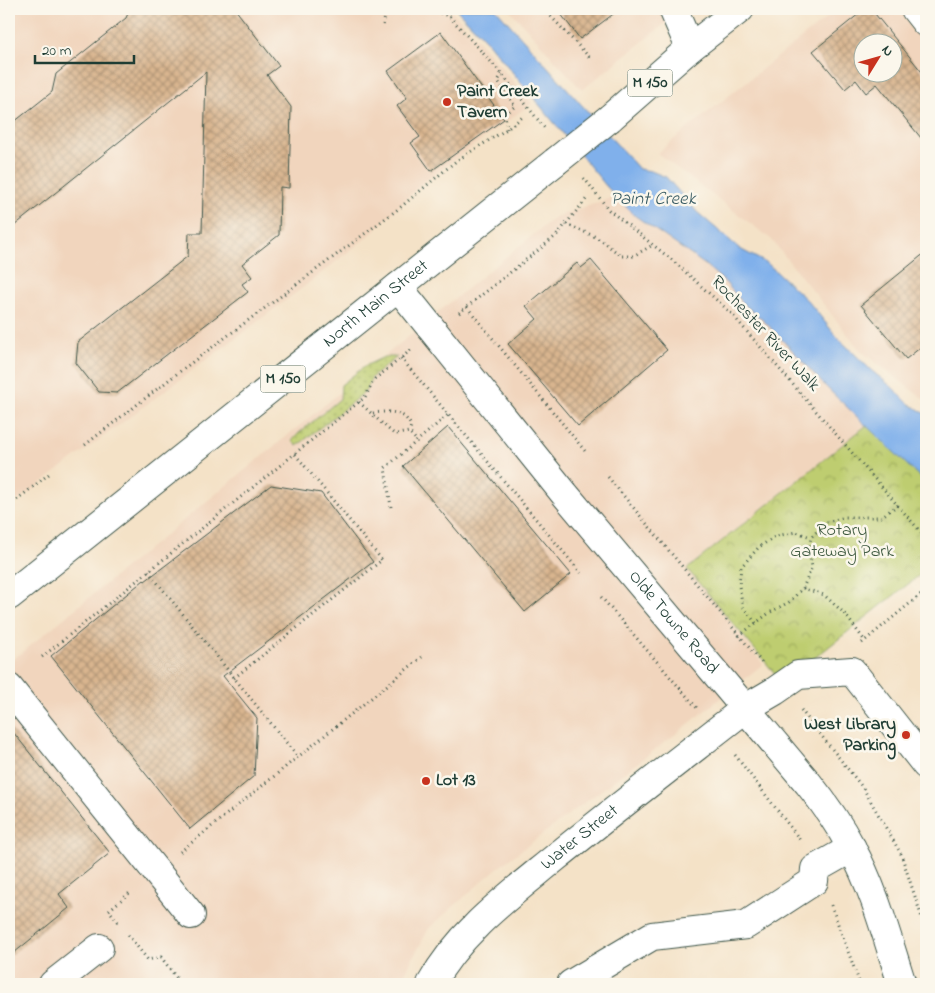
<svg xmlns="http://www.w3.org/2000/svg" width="935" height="993" viewBox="0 0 935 993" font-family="'Indie Flower',sans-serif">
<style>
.built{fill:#f1d5bd;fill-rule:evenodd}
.park{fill:url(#park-crowns);stroke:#6e8552}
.garden{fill:url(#garden-dots);stroke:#6e8552}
.water{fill:#80b0eb;stroke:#507690}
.building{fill:url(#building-cross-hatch);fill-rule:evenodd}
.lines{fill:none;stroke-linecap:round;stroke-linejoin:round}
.minor-casing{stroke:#3f564a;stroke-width:30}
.major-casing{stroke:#3f564a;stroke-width:30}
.path{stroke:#3f564a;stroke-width:3;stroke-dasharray:1 4;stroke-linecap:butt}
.minor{stroke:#fff;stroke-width:28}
.major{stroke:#fff;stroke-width:28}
.major-bridge-casing{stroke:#3f564a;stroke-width:30;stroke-linecap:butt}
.major-bridge{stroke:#fff;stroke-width:28}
.poi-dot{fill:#c8321e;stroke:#fbf7ec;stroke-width:2}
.labels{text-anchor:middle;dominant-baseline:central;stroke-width:5;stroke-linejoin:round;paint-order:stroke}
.shield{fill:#fbf7ec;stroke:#61756b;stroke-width:1}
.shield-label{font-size:16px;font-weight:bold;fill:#1f3d34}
.poi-label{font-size:18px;font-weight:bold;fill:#1f3d34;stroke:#fbf7ec;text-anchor:start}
.street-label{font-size:18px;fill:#1f3d34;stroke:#fbf7ec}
.park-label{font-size:18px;fill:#3f5a40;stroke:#fbf7ec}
.water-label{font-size:19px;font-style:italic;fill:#375a62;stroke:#fbf7ec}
</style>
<defs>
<pattern id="park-crowns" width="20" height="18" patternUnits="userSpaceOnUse" patternTransform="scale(1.25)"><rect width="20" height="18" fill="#becd6f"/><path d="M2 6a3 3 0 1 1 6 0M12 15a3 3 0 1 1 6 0" fill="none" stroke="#9aa85c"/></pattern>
<pattern id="garden-dots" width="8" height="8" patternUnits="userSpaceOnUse" patternTransform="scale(1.25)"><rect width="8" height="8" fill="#becd6f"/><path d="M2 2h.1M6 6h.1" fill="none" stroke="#9aa85c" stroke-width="1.8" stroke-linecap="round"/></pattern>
<pattern id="building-cross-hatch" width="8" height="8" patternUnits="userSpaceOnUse" patternTransform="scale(1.25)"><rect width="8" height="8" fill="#d9b58f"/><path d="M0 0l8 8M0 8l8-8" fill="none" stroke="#af9476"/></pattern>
</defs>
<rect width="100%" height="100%" fill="#fbf7ec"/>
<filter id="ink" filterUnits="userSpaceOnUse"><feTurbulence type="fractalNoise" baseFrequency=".02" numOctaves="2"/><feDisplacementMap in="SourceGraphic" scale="10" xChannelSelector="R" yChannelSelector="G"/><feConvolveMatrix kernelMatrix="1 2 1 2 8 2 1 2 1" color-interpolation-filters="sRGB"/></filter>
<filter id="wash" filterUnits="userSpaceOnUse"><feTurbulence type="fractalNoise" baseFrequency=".0096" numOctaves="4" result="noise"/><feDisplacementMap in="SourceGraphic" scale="20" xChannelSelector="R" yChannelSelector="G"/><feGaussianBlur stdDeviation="1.12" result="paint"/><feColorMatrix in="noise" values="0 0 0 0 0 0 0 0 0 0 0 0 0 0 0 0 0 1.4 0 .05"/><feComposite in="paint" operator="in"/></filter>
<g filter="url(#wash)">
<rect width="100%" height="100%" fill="#f4e2c7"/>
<!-- built -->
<path class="built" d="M9 9H446L454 13 532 103 422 183 371 234 301 289 9 507Z
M509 9H683L582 90Z
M838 9H926V401L861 351 771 239 657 153ZM862 42H892V72H862Z
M616 196 634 215 704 264 725 282 745 305 764 321 799 357 823 384 867 425 688 569 763 664 681 730 495 870 429 928 399 984H9V663L555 217Z"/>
<!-- park -->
<path class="park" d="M867 425 926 483V570L783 683 687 569Z"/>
<!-- garden -->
<path class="garden" d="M384 357H397L372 377 365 392 297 446 292 441 299 433 340 399 341 385 365 366Z"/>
<!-- water -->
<path class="water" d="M456 9H496L639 169 651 171 666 177 697 212 740 249 768 264 808 301 837 337 872 371 892 387 908 403 926 414V483L823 384 799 357 764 321 745 305 725 282 704 264 634 215 607 187 486 40Z"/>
<g id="blocks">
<!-- building -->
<path class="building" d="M130 9H235L279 66 267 75 291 107 289 188 280 187 279 235 242 264 252 277 242 284 248 292 117 393 99 392 76 363 78 342 188 256 189 233H202L206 72 9 230V126L52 92 56 74 126 18Z
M557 9H620L580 39Z
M865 9H871L926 77V144L877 84 866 93 856 80 845 89 813 51ZM862 42H892V72H862Z
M441 32 504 119 431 171 411 143 420 137 397 106 407 98 388 71Z
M926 252V343L906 359 861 305Z
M591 260 667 350 578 426 508 344 537 319 526 306 577 263 581 268Z
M448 427 571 574 525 612 403 466Z
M271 485 321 493 373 562 223 676 257 718 254 776 190 829 51 656 144 580 145 581Z
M9 727 110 853 59 894 69 908 9 957Z"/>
</g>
</g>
<g filter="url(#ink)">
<use href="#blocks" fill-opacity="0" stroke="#3f564a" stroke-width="1"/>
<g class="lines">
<!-- minor casing -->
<g class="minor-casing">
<g id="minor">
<path d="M673 9 690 48"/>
<path d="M915 9 926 23"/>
<path id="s1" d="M398 287 563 492 808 783C824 803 839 824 851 847 875 890 887 938 902 984"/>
<path d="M9 688 191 915"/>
<path d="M53 984 99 948"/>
<path id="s2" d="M431 984C459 932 510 895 555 858 618 807 682 758 746 708L775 691 798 675 852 671 926 765"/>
<path d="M571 984 652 936 746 925 814 881 815 869 852 848"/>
</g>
</g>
<!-- major casing -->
<g class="major-casing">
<g id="major">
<path d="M610 118 690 48 740 9"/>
<path id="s3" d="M9 596 555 162"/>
</g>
</g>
<!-- path -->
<path class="path" d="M431 9 450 17 502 74 546 130
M544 9 592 60
M383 25 387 9
M502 74 498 81 515 106 505 115 507 129
M584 178 609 210 672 260 730 312 926 538
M566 224 596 237 622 256H633L653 245
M467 307 585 451
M459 313 556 236 588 197
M401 358 581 573
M359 402 387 428 393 433 398 434 409 432 417 441
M373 413C388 411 404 410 411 426L409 432
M85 445 183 369 402 206 456 161 507 129 524 116
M608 477 762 663
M9 506 49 474
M391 507 385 468 448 415
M148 571 298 757
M803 588 824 595 844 613 865 641
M601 597 697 708
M756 623 743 607 739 586 741 567 759 547 776 536 796 532 811 537
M739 636 769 613 789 602 803 588 812 567 809 551 811 537 827 522 845 517H881L898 505
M862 643 926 590
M42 657 359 402 365 397 375 379 411 350
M234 678 382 560 295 454
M801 710 863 788 901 854 926 930
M735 755 801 841
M180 852 422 657
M831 905 860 984
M118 922 109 910 132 891
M128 935 148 960 161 957 181 984"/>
<!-- minor -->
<use href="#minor" class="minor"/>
<!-- major -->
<use href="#major" class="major"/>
<!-- major-bridge casing -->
<g class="major-bridge-casing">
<path id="major-bridge" d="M555 162 610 118"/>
</g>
<!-- major-bridge -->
<use href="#major-bridge" class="major-bridge"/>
</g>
</g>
<!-- markers -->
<g class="poi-dot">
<circle cx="447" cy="102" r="5"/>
<circle cx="906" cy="735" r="5"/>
<circle cx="426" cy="781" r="5"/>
</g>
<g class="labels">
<!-- shield labels -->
<g class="shield">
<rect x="627.5" y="69.5" width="45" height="27" rx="4"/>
<rect x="260.5" y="365.5" width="45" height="27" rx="4"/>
</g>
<g class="shield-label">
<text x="650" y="83">M 150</text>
<text x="283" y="379">M 150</text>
</g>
<!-- poi labels -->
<g class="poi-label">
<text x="457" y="92">Paint Creek<tspan x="457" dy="21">Tavern</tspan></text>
<text x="896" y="725" text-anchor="end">West Library<tspan x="896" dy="21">Parking</tspan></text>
<text x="436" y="781">Lot 13</text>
</g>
<!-- street labels -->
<g class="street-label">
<text stroke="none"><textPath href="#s3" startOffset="469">North Main Street</textPath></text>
<text transform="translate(765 334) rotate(47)">Rochester River Walk</text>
<text stroke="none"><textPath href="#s1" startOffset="434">Olde Towne Road</textPath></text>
<text stroke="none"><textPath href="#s2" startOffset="210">Water Street</textPath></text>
</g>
<!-- park labels -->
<g class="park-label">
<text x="842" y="531">Rotary<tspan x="842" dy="21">Gateway Park</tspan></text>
</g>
<!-- water labels -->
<g class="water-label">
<text x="653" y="199">Paint Creek</text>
</g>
</g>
<!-- margin -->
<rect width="935" height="993" fill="none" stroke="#fbf7ec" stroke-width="30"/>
<!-- north arrow -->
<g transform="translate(878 58) rotate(53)"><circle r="24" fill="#fbf7ec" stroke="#a3ada2"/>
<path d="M0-4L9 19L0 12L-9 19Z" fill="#c8321e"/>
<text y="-8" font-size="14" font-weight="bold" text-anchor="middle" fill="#1f3d34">N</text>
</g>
<!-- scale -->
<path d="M35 55v8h99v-8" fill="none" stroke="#1f3d34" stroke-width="2.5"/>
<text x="42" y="55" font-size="15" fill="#1f3d34" stroke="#fbf7ec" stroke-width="4" paint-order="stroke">20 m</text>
</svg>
